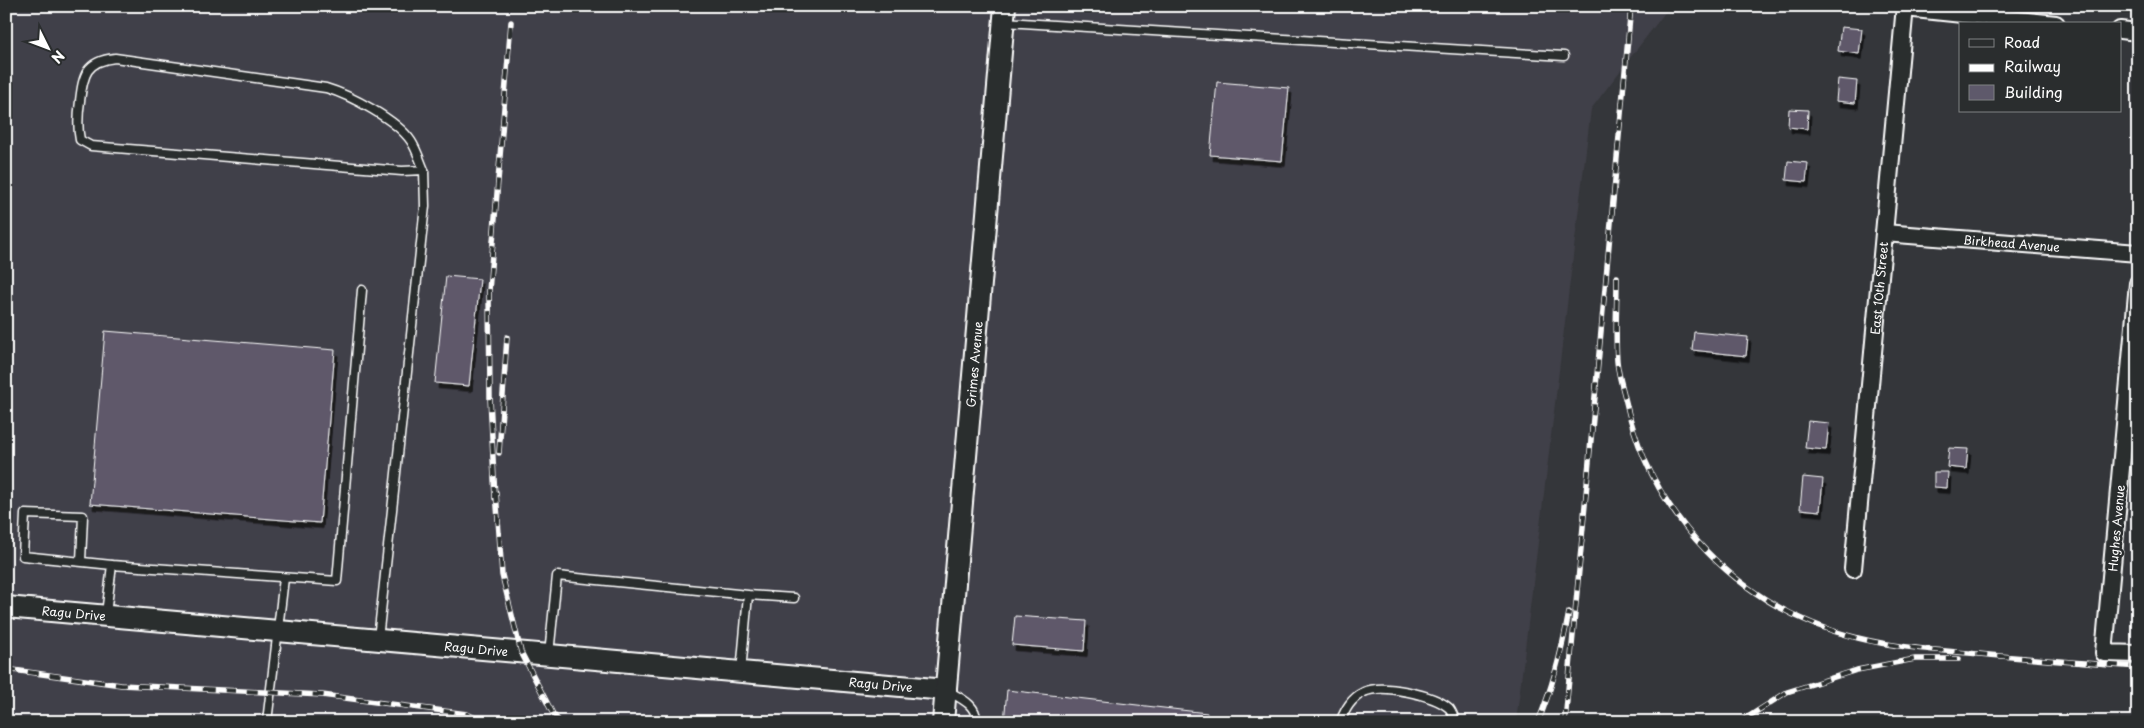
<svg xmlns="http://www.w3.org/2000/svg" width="2144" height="728" viewBox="0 0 2144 728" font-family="'Playpen Sans',sans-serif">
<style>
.built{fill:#414049}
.building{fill:#5e596b;stroke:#fff;filter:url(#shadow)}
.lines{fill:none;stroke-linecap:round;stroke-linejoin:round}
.service-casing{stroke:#fff;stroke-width:11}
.minor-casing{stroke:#fff;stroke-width:20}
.tertiary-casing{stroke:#fff;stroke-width:24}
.service{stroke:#2a2d2e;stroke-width:8}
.minor{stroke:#2a2d2e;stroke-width:16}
.tertiary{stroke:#2a2d2e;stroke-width:20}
.rail-casing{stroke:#fff;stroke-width:5.5}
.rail{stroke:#2a2d2e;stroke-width:4;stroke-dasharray:11;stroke-linecap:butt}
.labels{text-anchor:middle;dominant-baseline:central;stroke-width:5;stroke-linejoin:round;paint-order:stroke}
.street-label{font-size:12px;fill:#fff;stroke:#2a2d2e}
</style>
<defs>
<filter id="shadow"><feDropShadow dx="3" dy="5.5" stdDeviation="0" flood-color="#0009"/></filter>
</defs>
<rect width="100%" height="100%" fill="#34363a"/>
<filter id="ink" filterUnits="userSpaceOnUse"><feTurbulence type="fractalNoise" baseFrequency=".02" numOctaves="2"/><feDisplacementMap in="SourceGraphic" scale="10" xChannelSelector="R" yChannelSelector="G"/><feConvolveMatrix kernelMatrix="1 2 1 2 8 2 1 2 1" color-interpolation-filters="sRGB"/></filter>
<g filter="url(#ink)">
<!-- built -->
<path class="built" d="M6 6H1670L1591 109 1516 722H6Z"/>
<!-- building -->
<path class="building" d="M1841 27 1862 29 1859 54 1838 51Z
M1838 79 1857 81 1855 103 1836 101Z
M1217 82 1289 88 1282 161 1210 155Z
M1789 109 1808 110 1807 129 1788 127Z
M1788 161 1808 163 1806 182 1786 180Z
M446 276 480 279 469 386 435 383Z
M105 331 335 350 320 523 90 504Z
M1694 332 1748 337 1746 356 1692 350Z
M1808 421 1829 423 1826 450 1805 448Z
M1949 448 1968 449 1966 469 1947 467Z
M1934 472H1948L1947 488 1934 487Z
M1803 477 1823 479 1820 511 1800 509Z
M1015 616 1086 621 1084 651 1012 645Z
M1007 690 1207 713V722H1004Z"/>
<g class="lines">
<!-- service casing -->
<g class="service-casing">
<path id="service" d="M1004 22 1564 56
M81 561 83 516 25 514 23 556 112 565
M748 595 794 598
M106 614 112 565 337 581 362 290
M378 639 425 206 424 170 402 171 91 146 80 140C77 126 78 115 80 101 83 75 86 61 115 58L326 88C350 95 397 120 411 141 417 150 420 161 424 170
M549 654 557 576 748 595 741 672
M948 691C960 698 978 705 976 722
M267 722 284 578
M1340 722C1345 710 1351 698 1364 692 1382 683 1434 695 1449 708 1452 711 1454 718 1456 722"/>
</g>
<!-- minor casing -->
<g class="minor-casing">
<g id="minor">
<path d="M1905 8 2056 24"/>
<path d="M2120 30 2138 32"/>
<path id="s1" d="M1884 233 2138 253"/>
<path d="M2138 283 2104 653 2138 654"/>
<path id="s2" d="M1853 569 1905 6"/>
</g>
</g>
<!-- tertiary casing -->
<g class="tertiary-casing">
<g id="tertiary">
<path id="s3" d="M6 607 946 690"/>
<path id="s4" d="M943 722 1005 6"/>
</g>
</g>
<!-- service -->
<use href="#service" class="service"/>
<!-- minor -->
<use href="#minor" class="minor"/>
<!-- tertiary -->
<use href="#tertiary" class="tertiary"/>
<!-- rail casing -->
<g class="rail-casing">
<path id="rail" d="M1617 277C1617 305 1615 333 1617 361 1618 373 1622 386 1625 398 1651 517 1740 609 1858 638 1897 648 1939 650 1979 654 2032 659 2085 663 2138 667
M499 453 507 337
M496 492 502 575 521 652 553 714 560 722
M495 498 490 398 489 291 511 22
M6 669 121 685 322 695 467 714 483 722
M1538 722C1553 686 1562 650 1569 612
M1565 722 1631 6
M1740 722 1787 692 1857 670 1915 659H1959"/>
</g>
<!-- rail -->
<use href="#rail" class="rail"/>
</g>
</g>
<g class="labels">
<!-- street labels -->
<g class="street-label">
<text stroke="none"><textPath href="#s1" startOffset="128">Birkhead Avenue</textPath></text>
<text stroke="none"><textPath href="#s2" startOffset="282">East 10th Street</textPath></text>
<text stroke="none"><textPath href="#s4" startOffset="359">Grimes Avenue</textPath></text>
<text transform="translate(2116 528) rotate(-85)">Hughes Avenue</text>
<text stroke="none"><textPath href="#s3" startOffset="68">Ragu Drive</textPath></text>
<text stroke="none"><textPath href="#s3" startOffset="472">Ragu Drive</textPath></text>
<text stroke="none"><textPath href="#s3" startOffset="878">Ragu Drive</textPath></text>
</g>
</g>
<!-- margin -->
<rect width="2144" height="728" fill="none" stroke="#2a2d2e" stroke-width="25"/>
<rect x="12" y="12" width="2119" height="703" fill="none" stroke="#fff" stroke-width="2" filter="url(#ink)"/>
<!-- legend -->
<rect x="1959" y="22" width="162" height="90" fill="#2a2d2e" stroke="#7f8182"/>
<rect x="1969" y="39" width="25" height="8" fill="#2a2d2e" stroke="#7f8182"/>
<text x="2004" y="48" font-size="15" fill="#ffffff">Road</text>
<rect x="1969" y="64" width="25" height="8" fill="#ffffff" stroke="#7f8182"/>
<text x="2004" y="72" font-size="15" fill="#ffffff">Railway</text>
<rect x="1969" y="85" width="25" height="15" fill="#5e596b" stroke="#7f8182"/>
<text x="2004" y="98" font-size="15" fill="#ffffff">Building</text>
<!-- north arrow -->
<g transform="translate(48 48) rotate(132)" stroke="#2a2d2e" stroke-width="4" paint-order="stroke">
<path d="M0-4L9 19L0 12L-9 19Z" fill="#ffffff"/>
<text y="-8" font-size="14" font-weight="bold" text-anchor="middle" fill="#ffffff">N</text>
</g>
</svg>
